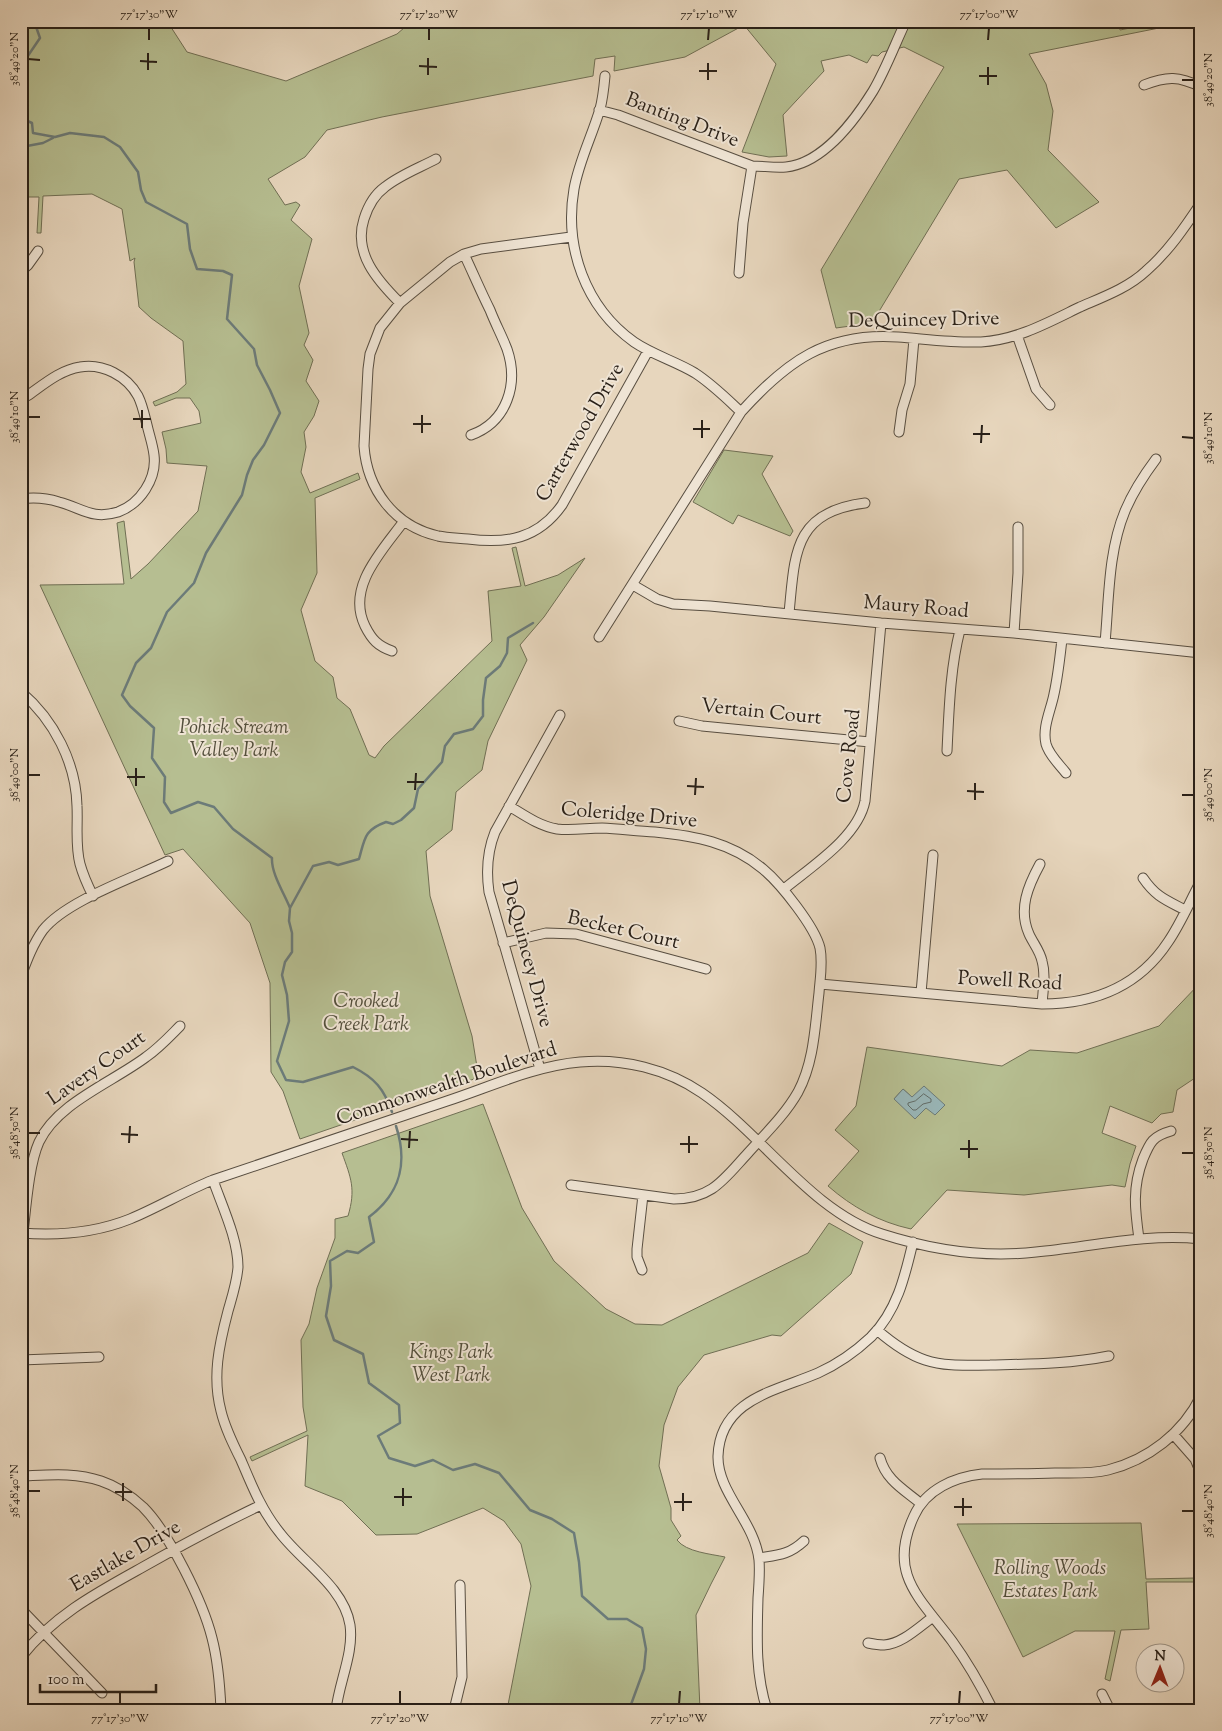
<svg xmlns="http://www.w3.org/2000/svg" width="1222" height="1731" viewBox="0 0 1222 1731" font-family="'Sorts Mill Goudy',serif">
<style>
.green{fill:#b6be91;stroke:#706f54;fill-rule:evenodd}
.water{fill:#99b7b9;stroke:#6c7b79}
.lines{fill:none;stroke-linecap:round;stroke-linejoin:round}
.shore{stroke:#616c68;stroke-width:1}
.stream{stroke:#6c7b79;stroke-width:2.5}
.minor-casing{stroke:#584e41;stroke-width:11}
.minor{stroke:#efe4d4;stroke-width:9}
.ticks{fill:none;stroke:#292018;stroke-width:2}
.labels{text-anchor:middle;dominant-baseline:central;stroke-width:4;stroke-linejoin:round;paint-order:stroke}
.street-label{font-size:20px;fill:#292018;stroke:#efe4d4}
.park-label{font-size:20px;font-style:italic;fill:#534f3c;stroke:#efe4d4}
.neatline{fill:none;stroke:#292018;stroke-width:2}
.ticks-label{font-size:12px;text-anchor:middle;fill:#292018}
</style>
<rect width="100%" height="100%" fill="#e7d6bd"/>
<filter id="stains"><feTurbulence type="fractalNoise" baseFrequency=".004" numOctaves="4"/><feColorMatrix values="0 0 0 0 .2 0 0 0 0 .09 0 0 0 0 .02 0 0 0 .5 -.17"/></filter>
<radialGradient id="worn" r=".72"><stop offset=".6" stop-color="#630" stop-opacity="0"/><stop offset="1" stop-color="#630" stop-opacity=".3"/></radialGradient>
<!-- green -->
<path class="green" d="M21 21H167L187 52 286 81 397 34 412 21H1118L1120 30 1166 21H1194L1029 54 1046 84 1053 111 1048 150 1099 202 1056 228 1007 170 959 179 872 323 836 328 821 270 944 67 904 47 882 52 878 56 872 55 867 63 849 55 821 61 824 71 783 115 787 156 769 157 742 152 776 64 744 25 685 57 614 71 615 56 595 59 593 76 382 117 327 130 305 157 268 179 285 205 296 202 300 205 291 220 312 239 299 286 309 333 304 345 313 360 306 381 319 401 314 416 304 432 306 447 301 472 310 493 358 473 360 479 315 498 317 573 301 610 315 661 333 677 337 698 350 709 369 755 375 758 384 746 492 641 488 591 521 586 512 548 516 547 525 586 558 575 585 558 544 617 520 645 527 660 488 741 482 770 456 792 452 830 426 851 430 896 472 1036 477 1067 474 1079 300 1139 283 1091 271 1072 270 983 250 923 183 849 165 855 40 585 124 584 117 523 124 521 131 579 148 564 198 511 207 466 167 463 166 449 162 432 201 423 199 411 190 398H176L155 406 153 402 177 392 186 384 183 341 151 318 139 307 134 262 135 258 130 261 122 209 92 194 43 196 41 233H37L39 197H21Z
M724 450 773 456 762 474 793 531 790 536 738 515 733 524 693 502Z
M1201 982V1074L1177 1090 1173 1112 1161 1114 1152 1123 1110 1106 1102 1133 1136 1146 1130 1164 1125 1187 1112 1185 1024 1195 947 1190 911 1229C879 1222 852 1207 828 1186L859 1151 835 1130 856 1106 867 1047 1002 1066 1030 1050 1077 1053 1159 1026ZM903 1089 912 1097 945 1105 926 1107 894 1099Z
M483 1104 522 1208 554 1261 606 1309 635 1324 662 1325 808 1253 829 1223 863 1242 851 1274 781 1336 772 1335 704 1355 678 1387 664 1425 659 1466 671 1508V1520L681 1536 677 1540C686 1552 711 1554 725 1557L711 1584 696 1615 700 1710H507L531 1586 521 1544 504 1521 483 1508 417 1534 376 1535 342 1501 305 1486 308 1435 252 1461 250 1457 307 1431 303 1407 301 1340 309 1324 317 1288 335 1238V1219L348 1216C356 1189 351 1178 342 1153Z
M1141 1523 1146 1579 1195 1578V1582H1146L1149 1629 1121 1630 1110 1681 1105 1679 1115 1631H1075L1023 1657 957 1524Z"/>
<!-- water -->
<path class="water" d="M924 1086 945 1105 935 1115 926 1108 915 1119 894 1099 903 1089 912 1097Z"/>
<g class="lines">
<!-- shore -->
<path class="shore" d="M924 1094 931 1099V1102L923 1104 916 1110H913L908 1105V1103L915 1101Z"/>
<!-- stream -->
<path class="stream" d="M21 66 40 38 34 21
M21 118 32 123 33 133 55 137 70 133 104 137 120 147 138 172 141 190 146 202 187 224 190 249 197 269 223 271 232 275 227 319 254 349 257 365 270 390 280 413 264 445 253 460 247 475 242 495 206 553 194 583 167 612 151 648 136 663 122 695 130 706 154 728 152 758 165 777 164 802 171 813 198 802 214 807 233 829 272 858C271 873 284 893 290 908
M21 155 27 146 43 143 53 138
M392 1112C384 1089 375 1078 353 1067L303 1082 286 1080 277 1061 289 1021 287 995 282 975 285 962 292 952V933L289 921 290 908 313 866 329 862 338 865 359 859C365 838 364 830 386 822L393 824 401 820 414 808 418 789 442 762 445 746 454 734 473 729 483 716V700L486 678 500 666 507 653 508 638 533 623
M396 1126C408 1163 401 1193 369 1217L374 1242 358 1253 347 1251 330 1261 331 1286 326 1316 334 1340 363 1354 369 1383 399 1405 400 1423 378 1436 389 1458 415 1466 433 1460 453 1470 475 1464 499 1473 530 1510 552 1519 574 1533 579 1562 582 1596 608 1619H627L642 1628 646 1649 644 1669 629 1710"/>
<!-- minor casing -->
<g class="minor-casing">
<path id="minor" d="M918 21 925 23 955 21
M605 76C604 87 603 98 600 109 592 136 579 161 574 189 564 247 585 307 634 342 653 355 675 361 695 373 712 384 726 398 741 412
M1144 85C1167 76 1179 76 1201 87
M599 110 618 115 752 166 743 223 739 273
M752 166C763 166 775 168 786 167 823 163 855 120 873 91 886 69 895 44 906 21
M571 237 481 249 464 254 450 262 400 303 380 328 370 354 368 369 364 446C367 489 394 526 438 536 448 538 458 538 468 539 507 544 538 539 562 505L648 351
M464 254C473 273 481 292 490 310 495 323 502 336 507 349 519 384 507 422 471 435
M21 271 28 265 38 251
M400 303C377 280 353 253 364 219 368 206 374 195 385 187 400 175 419 168 436 159
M1017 335 1036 389 1050 405
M899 432 902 410 910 384 914 339
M21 499C34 497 46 498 59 502 82 508 92 520 118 512 140 504 157 479 154 455 153 446 150 437 148 429 145 418 143 406 138 396 127 376 103 363 80 367 60 370 43 385 27 396
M633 585 657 599 673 604 710 606 881 623 1014 633 1201 653
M789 613C795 554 793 512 865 503
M1014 633 1018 573V527
M599 637 741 412C787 361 827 332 898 337 925 339 954 343 981 342 1017 340 1049 322 1080 307 1103 297 1128 288 1146 271 1168 252 1185 227 1201 203
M1062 639C1060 657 1058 676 1054 694 1051 710 1042 727 1046 744 1049 755 1059 764 1066 773
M1105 643C1109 600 1108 552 1125 511 1133 492 1144 475 1156 459
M392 651C378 646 372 640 365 626 346 587 382 551 404 521
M21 692C54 720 76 763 77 806 78 825 75 845 80 864 83 875 88 886 93 896
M679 721 702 726 870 742
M947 751C949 711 950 669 960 630
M509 806C524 815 539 826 557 829 572 831 587 828 602 828 620 829 637 831 655 832 695 836 731 842 763 869 781 884 815 927 820 948 823 963 820 979 819 993 815 1027 814 1062 798 1092 785 1115 765 1134 748 1153 724 1179 712 1199 674 1199L571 1185
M1040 864C1028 886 1018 909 1029 934 1033 943 1040 951 1042 961 1046 975 1043 990 1042 1004
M1143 878C1156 897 1166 900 1185 910
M784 889C812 866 858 837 865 801L881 623
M503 943 546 933 576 934 706 969
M21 976C27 960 33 944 43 930 66 901 133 878 168 861
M820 984 1042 1004C1094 1004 1139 986 1168 942 1181 923 1190 901 1201 881
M921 993 933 855
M540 1069 489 892C486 871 487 852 495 832L560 715
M213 1180C222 1206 238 1239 238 1267 237 1282 232 1297 228 1311 219 1345 212 1377 221 1411 225 1428 233 1444 241 1460 252 1486 262 1511 280 1533 302 1562 344 1587 350 1625 354 1653 339 1682 336 1710
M21 1233C59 1236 95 1233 130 1219 159 1207 185 1191 213 1180 291 1154 369 1128 447 1101 490 1087 534 1066 580 1062 623 1058 667 1069 702 1093 762 1134 813 1213 882 1234 932 1250 984 1258 1036 1252 1090 1247 1146 1233 1201 1239
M23 1233C26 1207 29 1164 39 1142 57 1103 113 1082 146 1057 159 1048 169 1037 180 1026
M1139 1239C1135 1210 1132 1188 1143 1159 1150 1142 1153 1136 1171 1131
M642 1270 637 1257V1249L643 1195
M877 1330C892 1343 907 1354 925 1360 946 1367 969 1365 990 1365 1030 1364 1069 1364 1109 1356
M21 1360 99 1357
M1173 1434 1195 1459 1201 1473
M880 1458C886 1480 903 1489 920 1503
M21 1476C48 1475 75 1472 101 1481 116 1486 131 1496 143 1507 169 1533 203 1602 212 1638 218 1661 220 1686 221 1710
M759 1558C778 1555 789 1555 804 1541
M21 1609 102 1693
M868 1643C873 1644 879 1645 884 1645 902 1644 919 1627 933 1617
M21 1657C54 1615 98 1592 143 1567 182 1545 221 1524 261 1505
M1102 1694 1110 1710
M454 1710 462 1677 460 1585
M767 1710C755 1673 757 1636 758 1598 759 1585 760 1572 759 1560 755 1522 717 1492 718 1456 720 1399 776 1391 818 1373 838 1364 855 1352 871 1337 897 1311 905 1276 913 1242
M993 1710C981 1686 968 1663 952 1641 920 1598 887 1574 914 1516 926 1489 955 1477 982 1474 1007 1474 1031 1474 1055 1473 1073 1473 1091 1474 1108 1470 1148 1460 1183 1433 1201 1396"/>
</g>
<!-- minor -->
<use href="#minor" class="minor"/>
</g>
<!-- ticks -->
<path class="ticks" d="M149 40V28M429 40V28M708 40 709 28M988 40 989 28M28 59 40 60M140 61 157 62M419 66 437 67M148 70V53M699 71H717M428 75V58M979 76H997M708 80V63M1182 80H1194M988 85V67M28 417H40M133 419H151M413 424H431M142 428V410M693 429H710M422 433V415M973 434H990M1182 437 1194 438M702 438V420M981 443 982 425M28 775H40M127 777H145M407 782H424M136 786V768M687 786 704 787M415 790 416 773M967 791 984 792M695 795 696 778M1182 795H1194M975 800V783M28 1133H40M121 1134 138 1135M401 1139 418 1140M129 1143 130 1126M680 1144H698M409 1148 410 1131M960 1149H978M689 1153V1136M1182 1153H1194M969 1158V1140M28 1491H40M115 1492H132M394 1497H412M123 1501V1483M674 1502H692M403 1506V1488M954 1507H972M683 1511V1493M1182 1511H1194M963 1516V1498M120 1704V1691M400 1704V1691M679 1704 680 1691M959 1704 960 1691"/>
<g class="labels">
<!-- street labels -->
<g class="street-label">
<text transform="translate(682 121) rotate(21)">Banting Drive</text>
<text transform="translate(924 321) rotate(-1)">DeQuincey Drive</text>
<text transform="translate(581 433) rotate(-60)">Carterwood Drive</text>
<text transform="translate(916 608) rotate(5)">Maury Road</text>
<text transform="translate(761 713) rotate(6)">Vertain Court</text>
<text transform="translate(850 756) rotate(-84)">Cove Road</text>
<text transform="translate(629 816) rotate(5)">Coleridge Drive</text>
<text transform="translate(623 931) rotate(13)">Becket Court</text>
<text transform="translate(526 954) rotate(75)">DeQuincey Drive</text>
<text transform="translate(1010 982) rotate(3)">Powell Road</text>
<text transform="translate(97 1069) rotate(-35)">Lavery Court</text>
<text transform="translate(447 1085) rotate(-18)">Commonwealth Boulevard</text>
<text transform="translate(126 1557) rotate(-30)">Eastlake Drive</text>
</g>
<!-- park labels -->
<g class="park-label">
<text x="234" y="728">Pohick Stream<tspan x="234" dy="23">Valley Park</tspan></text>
<text x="366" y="1002">Crooked<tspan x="366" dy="23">Creek Park</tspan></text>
<text x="451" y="1353">Kings Park<tspan x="451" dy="23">West Park</tspan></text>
<text x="1050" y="1569">Rolling Woods<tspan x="1050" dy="23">Estates Park</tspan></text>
</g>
</g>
<!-- margin -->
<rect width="1222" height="1731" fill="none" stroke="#e7d6bd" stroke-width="55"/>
<!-- north arrow -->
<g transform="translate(1160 1668) rotate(1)"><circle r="24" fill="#efe4d4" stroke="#a09689"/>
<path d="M0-4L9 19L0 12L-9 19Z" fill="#8f2418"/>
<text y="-8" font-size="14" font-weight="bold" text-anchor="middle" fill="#292018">N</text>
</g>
<!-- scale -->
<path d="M40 1684v8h116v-8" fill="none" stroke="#292018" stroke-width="2.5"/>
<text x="48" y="1684" font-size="15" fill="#292018" stroke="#efe4d4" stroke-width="4" paint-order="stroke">100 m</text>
<rect x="28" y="28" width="1166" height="1676" class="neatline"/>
<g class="ticks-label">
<text x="149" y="18">77°17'30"W</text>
<text x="429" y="18">77°17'20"W</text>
<text x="709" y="18">77°17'10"W</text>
<text x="989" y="18">77°17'00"W</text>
<text transform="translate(14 59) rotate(-90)" y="4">38°49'20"N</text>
<text transform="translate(1208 80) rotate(-90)" y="4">38°49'20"N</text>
<text transform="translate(14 417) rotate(-90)" y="4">38°49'10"N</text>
<text transform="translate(1208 438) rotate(-90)" y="4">38°49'10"N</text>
<text transform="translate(14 775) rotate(-90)" y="4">38°49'00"N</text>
<text transform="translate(1208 795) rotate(-90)" y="4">38°49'00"N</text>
<text transform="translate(14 1133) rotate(-90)" y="4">38°48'50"N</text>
<text transform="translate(1208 1153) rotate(-90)" y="4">38°48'50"N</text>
<text transform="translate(14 1491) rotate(-90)" y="4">38°48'40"N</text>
<text transform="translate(1208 1511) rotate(-90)" y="4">38°48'40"N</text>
<text x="120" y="1722">77°17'30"W</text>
<text x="400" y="1722">77°17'20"W</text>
<text x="679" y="1722">77°17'10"W</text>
<text x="959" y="1722">77°17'00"W</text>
</g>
<rect width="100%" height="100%" filter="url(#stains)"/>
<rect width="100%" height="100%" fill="url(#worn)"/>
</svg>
